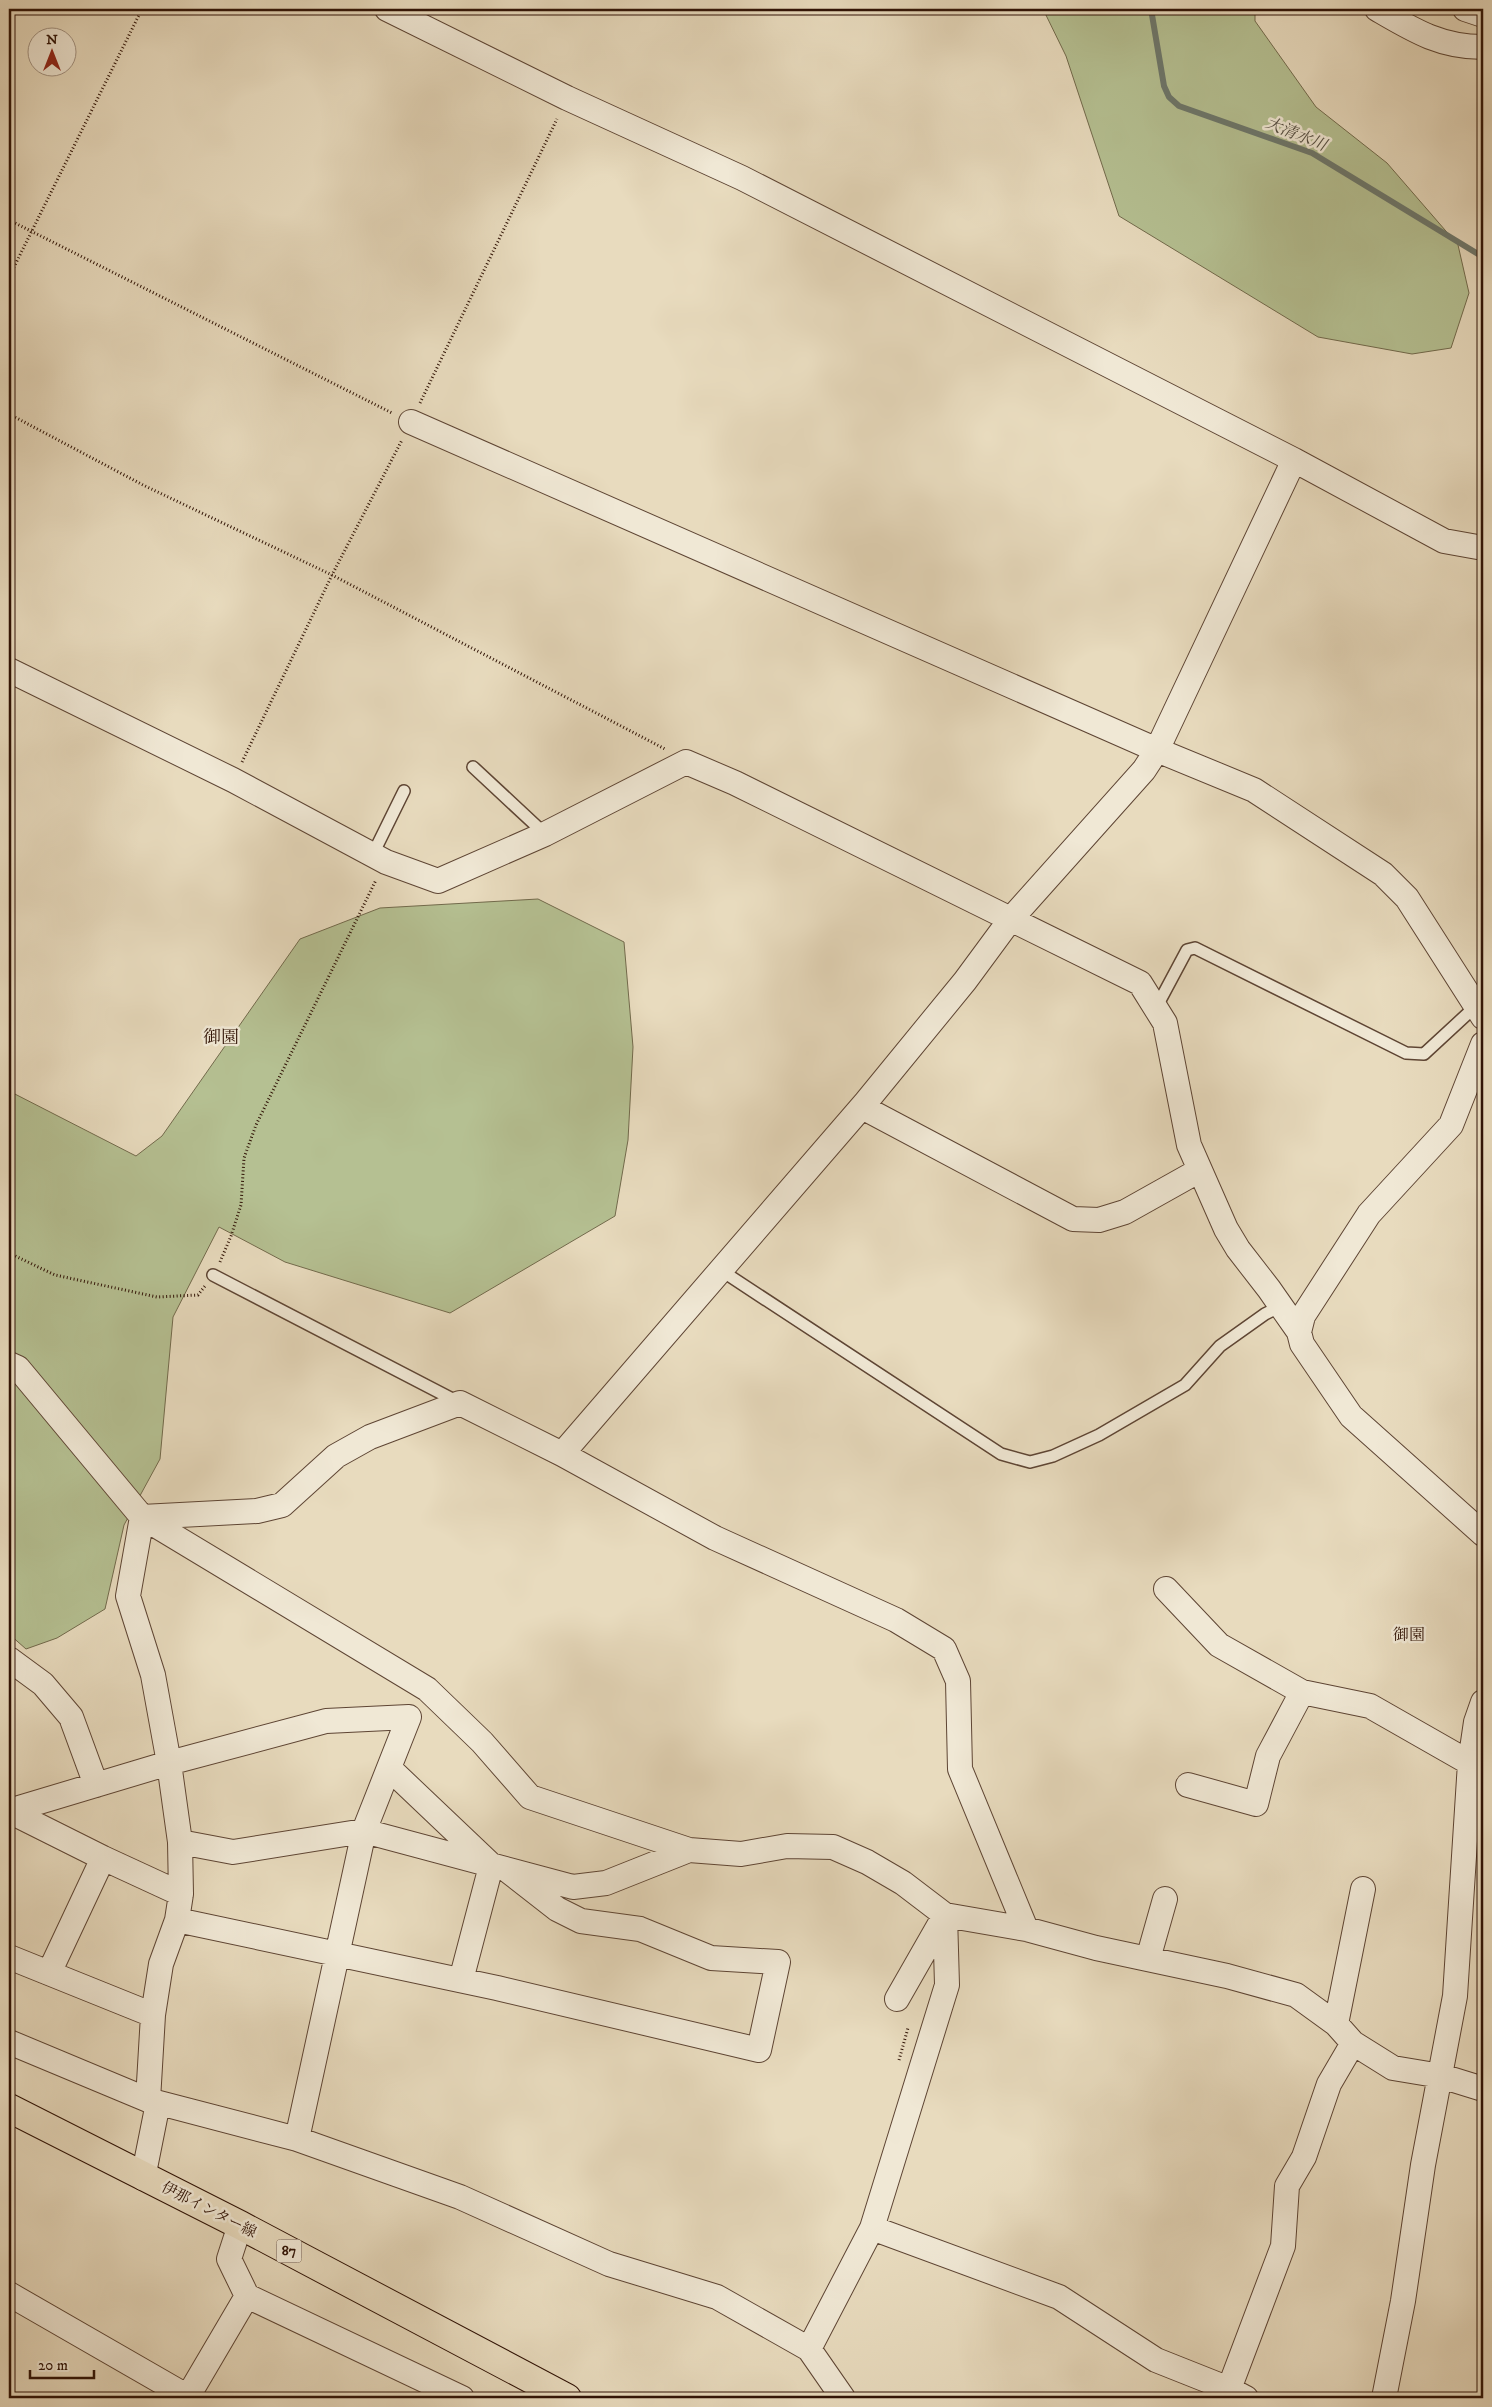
<svg xmlns="http://www.w3.org/2000/svg" width="1492" height="2407" viewBox="0 0 1492 2407" font-family="'IM FELL DW Pica','Noto Serif JP',serif">
<style>
.green{fill:#b5c092;stroke:#726a4c}
.lines{fill:none;stroke-linecap:round;stroke-linejoin:round}
.stream{stroke:#6e786c;stroke-width:6}
.service-casing{stroke:#5e4534;stroke-width:14}
.minor-casing{stroke:#5e4534;stroke-width:26}
.primary-casing{stroke:#301306;stroke-width:30}
.path{stroke:#301306;stroke-width:3;stroke-dasharray:1 2.5;stroke-linecap:butt}
.service{stroke:#f0e8d5;stroke-width:11}
.minor{stroke:#f0e8d5;stroke-width:24}
.primary{stroke:#e8dbbe;stroke-width:28}
.labels{text-anchor:middle;dominant-baseline:central;stroke-width:5;stroke-linejoin:round;paint-order:stroke}
.shield{fill:#f0e8d5;stroke:#6a5344;stroke-width:1}
.shield-label{font-size:14px;font-weight:bold;fill:#301306}
.street-label{font-size:15px;fill:#301306;stroke:#f0e8d5}
.water-label{font-size:16px;font-style:italic;fill:#544e42;stroke:#f0e8d5}
.neighbourhood-label{font-size:16px;fill:#301306;stroke:#f0e8d5}
.quarter-label{font-size:18px;fill:#301306;stroke:#f0e8d5}
</style>
<rect width="100%" height="100%" fill="#e8dbbe"/>
<filter id="stains"><feTurbulence type="fractalNoise" baseFrequency=".004" numOctaves="4"/><feColorMatrix values="0 0 0 0 .2 0 0 0 0 .09 0 0 0 0 .02 0 0 0 .5 -.17"/></filter>
<radialGradient id="worn" r=".72"><stop offset=".6" stop-color="#630" stop-opacity="0"/><stop offset="1" stop-color="#630" stop-opacity=".3"/></radialGradient>
<!-- green -->
<path class="green" d="M1043 9H1255V21L1316 107 1387 163 1458 245 1469 293 1451 348 1412 354 1318 337 1119 216 1066 56Z
M538 899 624 942 633 1047 628 1140 615 1216 450 1313 285 1262 219 1227 173 1317 160 1459 124 1525 105 1609 57 1638 26 1649 9 1634V1091L136 1156 162 1136 300 939 380 908Z"/>
<g class="lines">
<!-- stream -->
<path class="stream" d="M1151 9 1164 86 1169 97 1179 106 1312 153 1483 257"/>
<!-- service casing -->
<g class="service-casing">
<path id="service" d="M473 767 545 834
M373 854 404 791
M1156 1008 1187 950 1195 948 1406 1053 1424 1054 1477 1005
M722 1271 1001 1454 1030 1462 1053 1456 1099 1435 1185 1385 1220 1346 1265 1314 1281 1306
M213 1275 458 1402"/>
</g>
<!-- minor casing -->
<g class="minor-casing">
<path id="minor" d="M387 9 567 98 742 178 1294 460 1444 541 1483 548
M1377 9C1413 30 1440 47 1483 47
M1465 9 1483 15
M411 422 1157 750 1254 790 1383 874 1407 898 1483 1017
M9 670 233 780 386 862 438 881 545 834 686 762 735 783 1140 983 1165 1023 1189 1145 1226 1229 1238 1249 1269 1289 1299 1332 1302 1344 1351 1416 1483 1534
M862 1107 1073 1219 1099 1220 1125 1212 1200 1170
M1299 1332 1303 1316 1369 1214 1451 1125 1483 1044
M9 1364 18 1368 142 1517 427 1689 482 1742 530 1797 689 1850 741 1854 787 1846 833 1847 867 1862 903 1883 945 1915 1026 1929 1096 1948 1227 1976 1296 1995 1336 2024 1353 2043 1393 2068 1441 2076 1483 2089
M562 1454 866 1102 965 981 1010 920 1144 770 1157 750 1294 460
M142 1517 257 1511 282 1505 336 1456 370 1437 460 1403 562 1454 715 1538 896 1620 944 1649 958 1681 960 1769 1026 1929
M142 1517 128 1596 153 1675 169 1763 180 1842 181 1894 177 1920 161 1964 153 2015 148 2100
M1166 1589 1219 1645 1302 1692 1370 1706 1470 1763
M9 1659 43 1684 71 1717 96 1785
M390 1769 490 1864
M1188 1785 1256 1804 1268 1756 1302 1692
M9 1811 169 1763 326 1721 409 1717 364 1831 573 1887 606 1883 689 1850
M9 1811 103 1858 181 1894
M177 1920 497 1988 759 2050 778 1962 711 1958 640 1929 581 1921 557 1909 507 1870
M9 1957 153 2015
M1148 1959 1165 1899
M49 1973 103 1858
M461 1980 491 1866
M897 1999 945 1915
M1336 2024 1363 1889
M9 2042 148 2100 297 2139 364 1831 233 1852 180 1842
M297 2139 460 2197 609 2264 717 2297 809 2349
M143 2178 158 2103
M872 2228 1059 2297 1156 2360 1229 2389 1246 2398
M9 2294 188 2397
M247 2296 462 2398
M1229 2389 1283 2246 1287 2186 1304 2157 1329 2084 1353 2043
M187 2398 247 2296 229 2259 240 2225
M843 2398 809 2349 872 2228 947 1985 945 1915
M1384 2398 1403 2301 1423 2165 1455 1996 1470 1763 1476 1722 1483 1702"/>
</g>
<!-- primary casing -->
<g class="primary-casing">
<path id="primary" d="M9 2108 240 2225 567 2398"/>
</g>
<!-- path -->
<path class="path" d="M9 220 392 413
M9 277 142 9
M420 403 557 119
M9 414 143 485 332 575 665 749
M242 762 332 575 402 440
M9 1253 55 1275 157 1297 198 1295 205 1286
M220 1262 231 1236 241 1205 244 1158 256 1125 376 880
M899 2060 908 2028"/>
<!-- service -->
<use href="#service" class="service"/>
<!-- minor -->
<use href="#minor" class="minor"/>
<!-- primary -->
<use href="#primary" class="primary"/>
</g>
<g class="labels">
<!-- shield labels -->
<rect class="shield" x="276.5" y="2239.5" width="25" height="23" rx="4"/>
<g class="shield-label">
<text x="289" y="2251">87</text>
</g>
<!-- street labels -->
<g class="street-label">
<text transform="translate(209 2210) rotate(27)">伊那インター線</text>
</g>
<!-- water labels -->
<g class="water-label">
<text transform="translate(1296 134) rotate(22)">大清水川</text>
</g>
<!-- neighbourhood labels -->
<g class="neighbourhood-label">
<text x="1409" y="1635">御園</text>
</g>
<!-- quarter labels -->
<g class="quarter-label">
<text x="221" y="1038">御園</text>
</g>
</g>
<!-- margin -->
<rect width="1492" height="2407" fill="none" stroke="#e8dbbe" stroke-width="30"/>
<rect x="10" y="10" width="1472" height="2387" fill="none" stroke="#301306" stroke-width="2.5"/>
<rect x="15" y="15" width="1462" height="2377" fill="none" stroke="#301306"/>
<!-- north arrow -->
<g transform="translate(52 52)"><circle r="24" fill="#f0e8d5" stroke="#a39382"/>
<path d="M0-4L9 19L0 12L-9 19Z" fill="#8f2418"/>
<text y="-8" font-size="14" font-weight="bold" text-anchor="middle" fill="#301306">N</text>
</g>
<!-- scale -->
<path d="M30 2370v8h64v-8" fill="none" stroke="#301306" stroke-width="2.5"/>
<text x="38" y="2370" font-size="15" fill="#301306" stroke="#f0e8d5" stroke-width="4" paint-order="stroke">20 m</text>
<rect width="100%" height="100%" filter="url(#stains)"/>
<rect width="100%" height="100%" fill="url(#worn)"/>
</svg>
